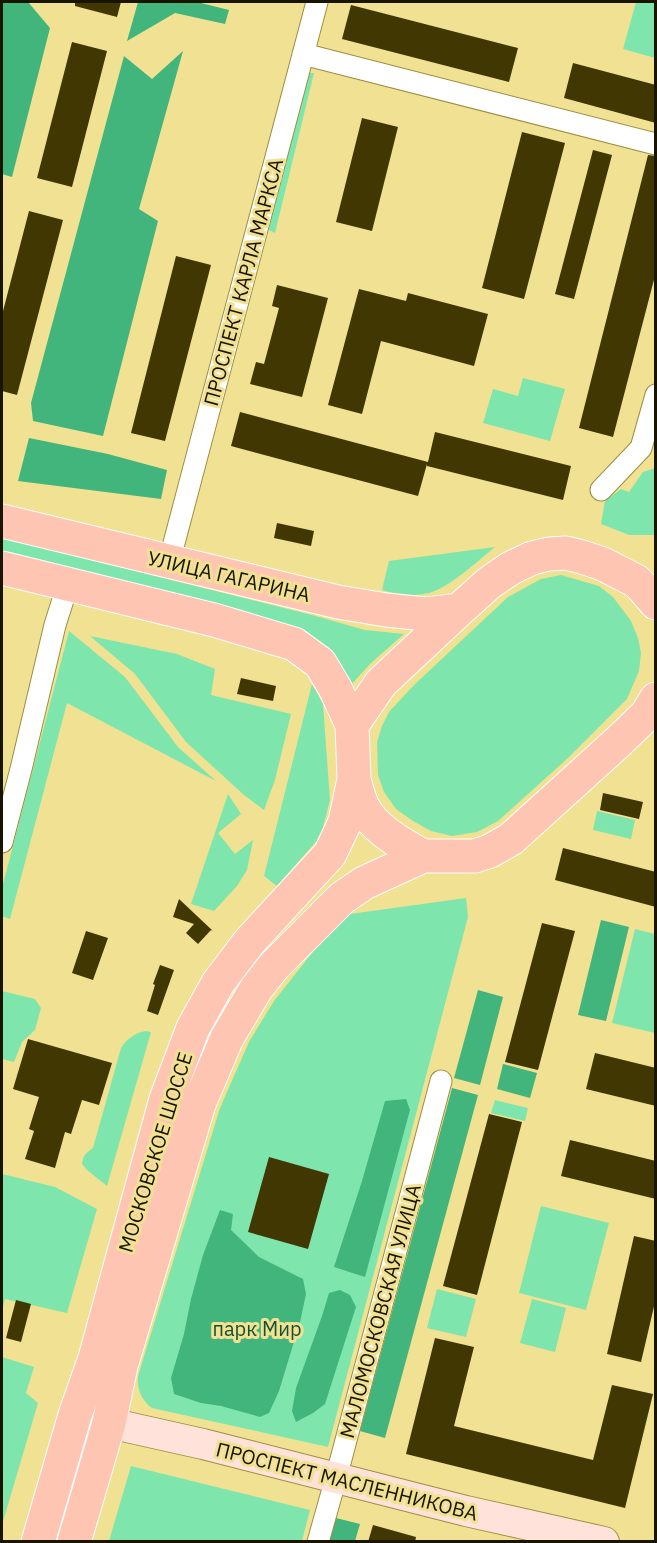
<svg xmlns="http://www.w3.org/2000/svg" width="657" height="1543" viewBox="0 0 657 1543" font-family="'IBM Plex Sans',sans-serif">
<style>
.green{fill:#7ee6ad}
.forest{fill:#41b57c}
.building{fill:#403703}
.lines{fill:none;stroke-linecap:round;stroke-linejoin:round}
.minor-casing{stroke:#9e8e41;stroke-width:23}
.secondary-casing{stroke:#9e8e41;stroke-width:32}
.primary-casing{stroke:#fff;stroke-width:35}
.minor{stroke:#fff;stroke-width:21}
.secondary{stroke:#ffe2d9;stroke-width:30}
.primary{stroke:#fec5b3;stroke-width:33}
.labels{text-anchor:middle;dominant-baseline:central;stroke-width:6;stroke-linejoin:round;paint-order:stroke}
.street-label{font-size:20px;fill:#191400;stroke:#f1e192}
.park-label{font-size:20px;fill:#145134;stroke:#f1e192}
</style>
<rect width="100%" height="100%" fill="#f1e192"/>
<!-- green -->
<path class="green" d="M636 2H655V58L623 49Z
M306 73H314L275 233 265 228Z
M523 378 565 389 550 441 483 423 493 389 518 396Z
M655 468V535H629L601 524 605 501 621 489 629 492 643 472Z
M2 538 312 615 365 630 404 634 371 663 349 687 338 663 2 556Z
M495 547C476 562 452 586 429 593 413 597 397 594 382 590L389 561Z
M561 575 599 586 613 597 631 621 638 638 641 653 639 671 627 699 568 758 498 821 477 832 452 836 431 831 413 821 396 809 384 792 378 775 377 742 382 726 389 712 414 685 508 597 541 579Z
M69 631 125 677 178 747 216 781 67 703 10 919 2 916V888Z
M90 636 177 654 215 669 211 695 291 714 275 780 264 810 244 795 186 742 135 674Z
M312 684 323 704 330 800 321 836 277 886 264 876Z
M228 794 241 814 218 833 235 854 253 840 247 870 237 886 214 911 191 904Z
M597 811 635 820 631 839 593 830Z
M466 898 468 917 328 1447 152 1408C141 1400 137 1389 138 1376L220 1108 249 1042 274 1001 312 953 350 914Z
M635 929 655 934V1033L612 1023Z
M2 991 35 999 41 1008 35 1030 22 1042 14 1062 2 1059Z
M146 1031 151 1032 107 1186 87 1170 82 1164C83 1155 86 1153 93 1148L121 1048C127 1039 134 1033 146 1031Z
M495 1100 528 1108 525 1121 491 1113Z
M2 1174 55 1187 97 1209 67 1313 5 1299 2 1311Z
M541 1206 609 1223 586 1310 519 1293Z
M437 1289 476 1299 466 1337 427 1328Z
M532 1299 566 1308 555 1352 520 1343Z
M2 1357 34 1367 26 1393 38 1403 2 1525Z
M131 1466 310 1510 302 1541H109Z"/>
<!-- forest -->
<path class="forest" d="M2 2H28L50 28 12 177 2 174Z
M138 2H197L229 10 225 24 175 13 127 41Z
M183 51 139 209 158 221 103 436 33 421 31 403 124 56 152 79Z
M29 438 108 454 167 470 161 499 18 481Z
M601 920 629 927 606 1021 578 1015Z
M478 990 503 997 480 1085 454 1078Z
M503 1064 537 1073 530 1098 497 1089Z
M452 1088 478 1095 385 1438 360 1431Z
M406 1099 410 1110 365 1277 334 1267 362 1181 385 1101Z
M220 1210 233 1214 231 1230 259 1257 303 1279 306 1294 300 1322 279 1391 269 1413 260 1417 221 1406 201 1403 174 1394 171 1378 184 1334 191 1299 203 1255Z
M340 1290 350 1295 356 1307 325 1404 313 1413 296 1422 292 1411 296 1388 322 1316 329 1293Z
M336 1518 360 1524 355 1541 329 1542Z"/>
<!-- building -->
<path class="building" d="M75 2H121L117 17 75 6Z
M351 5 518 48 509 82 342 39Z
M72 42 107 51 72 187 37 178Z
M573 63 656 85V123L564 98Z
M362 118 398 127 372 231 336 222Z
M522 132 565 143 524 299 482 288Z
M593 150 612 155 574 299 555 294Z
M648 155 656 156V272L613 437 579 428Z
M29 211 63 220 17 395 2 391V315Z
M176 256 211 265 165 441 131 433Z
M277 285 328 298 302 397 250 384 256 362 264 364 279 308 272 306Z
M359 289 406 301 408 293 488 314 474 366 381 341 362 414 328 405Z
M240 412 428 462 435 432 571 466 563 500 427 466V464L418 496 231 446Z
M277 523 314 531 311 546 274 538Z
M241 678 276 686 273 701 237 694Z
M603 793 643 802 639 819 600 810Z
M563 848 656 872V907L555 880Z
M179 899 213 931 211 930 198 944 186 933 194 924 173 917Z
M542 923 575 931 538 1070 505 1062Z
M86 931 108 938 93 980 72 973Z
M160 965 174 970 158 1015 147 1011 155 985 153 984Z
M28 1039 112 1063 99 1105 82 1100 71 1134 65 1132 55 1168 25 1159 34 1131 29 1129 39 1097 13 1089Z
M595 1053 656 1068V1106L586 1089Z
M489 1114 522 1122 477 1295 443 1286Z
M570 1140 656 1161V1199L561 1176Z
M269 1157 329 1174 308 1249 248 1232Z
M634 1236 656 1241V1298L641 1362 607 1354Z
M16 1300 31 1304 21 1342 6 1338Z
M435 1338 474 1347 454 1426 593 1460 612 1385 653 1394 625 1508 406 1454Z
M373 1525 416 1537 415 1542H368Z"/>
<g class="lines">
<!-- minor casing -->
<g class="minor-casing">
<path id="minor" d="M303 54 656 144
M601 490 641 448 656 395
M169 562 317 2
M2 842 21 769 55 625 68 584
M318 1542 336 1478 441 1081"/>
</g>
<!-- secondary casing -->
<g class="secondary-casing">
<path id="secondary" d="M109 1423 203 1444 466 1511 604 1542"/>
</g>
<!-- primary casing -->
<g class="primary-casing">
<path id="primary" d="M2 521 338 602 386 610 426 614 459 610
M2 568 214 620 294 644 320 663 335 688 352 725
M354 779C357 791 360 805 368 815 380 832 405 846 423 856
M38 1542 75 1415 95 1358 166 1099 193 1028 218 983 249 942 330 854 345 822 354 779 352 725 381 683 459 610 489 583 511 568 532 558 549 554 566 553 582 557 603 564 636 581 643 588 656 603
M74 1542 109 1423 121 1366 199 1104 227 1038 256 989 274 966 342 898 364 883 423 856H475L490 851 511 839 618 742 647 714 656 699"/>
</g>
<!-- minor -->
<use href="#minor" class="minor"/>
<!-- secondary -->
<use href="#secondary" class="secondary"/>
<!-- primary -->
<use href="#primary" class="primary"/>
</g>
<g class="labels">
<!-- street labels -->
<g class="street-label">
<text transform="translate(243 282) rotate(-75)">ПРОСПЕКТ КАРЛА МАРКСА</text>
<text transform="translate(229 576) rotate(13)">УЛИЦА ГАГАРИНА</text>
<text transform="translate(155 1152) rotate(-73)">МОСКОВСКОЕ ШОССЕ</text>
<text transform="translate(380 1311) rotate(-75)">МАЛОМОСКОВСКАЯ УЛИЦА</text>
<text transform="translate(347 1481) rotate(14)">ПРОСПЕКТ МАСЛЕННИКОВА</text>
</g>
<!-- park labels -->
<g class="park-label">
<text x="257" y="1328">парк Мир</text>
</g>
</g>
<!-- border -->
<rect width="657" height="1543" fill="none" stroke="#191400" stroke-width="6"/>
</svg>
